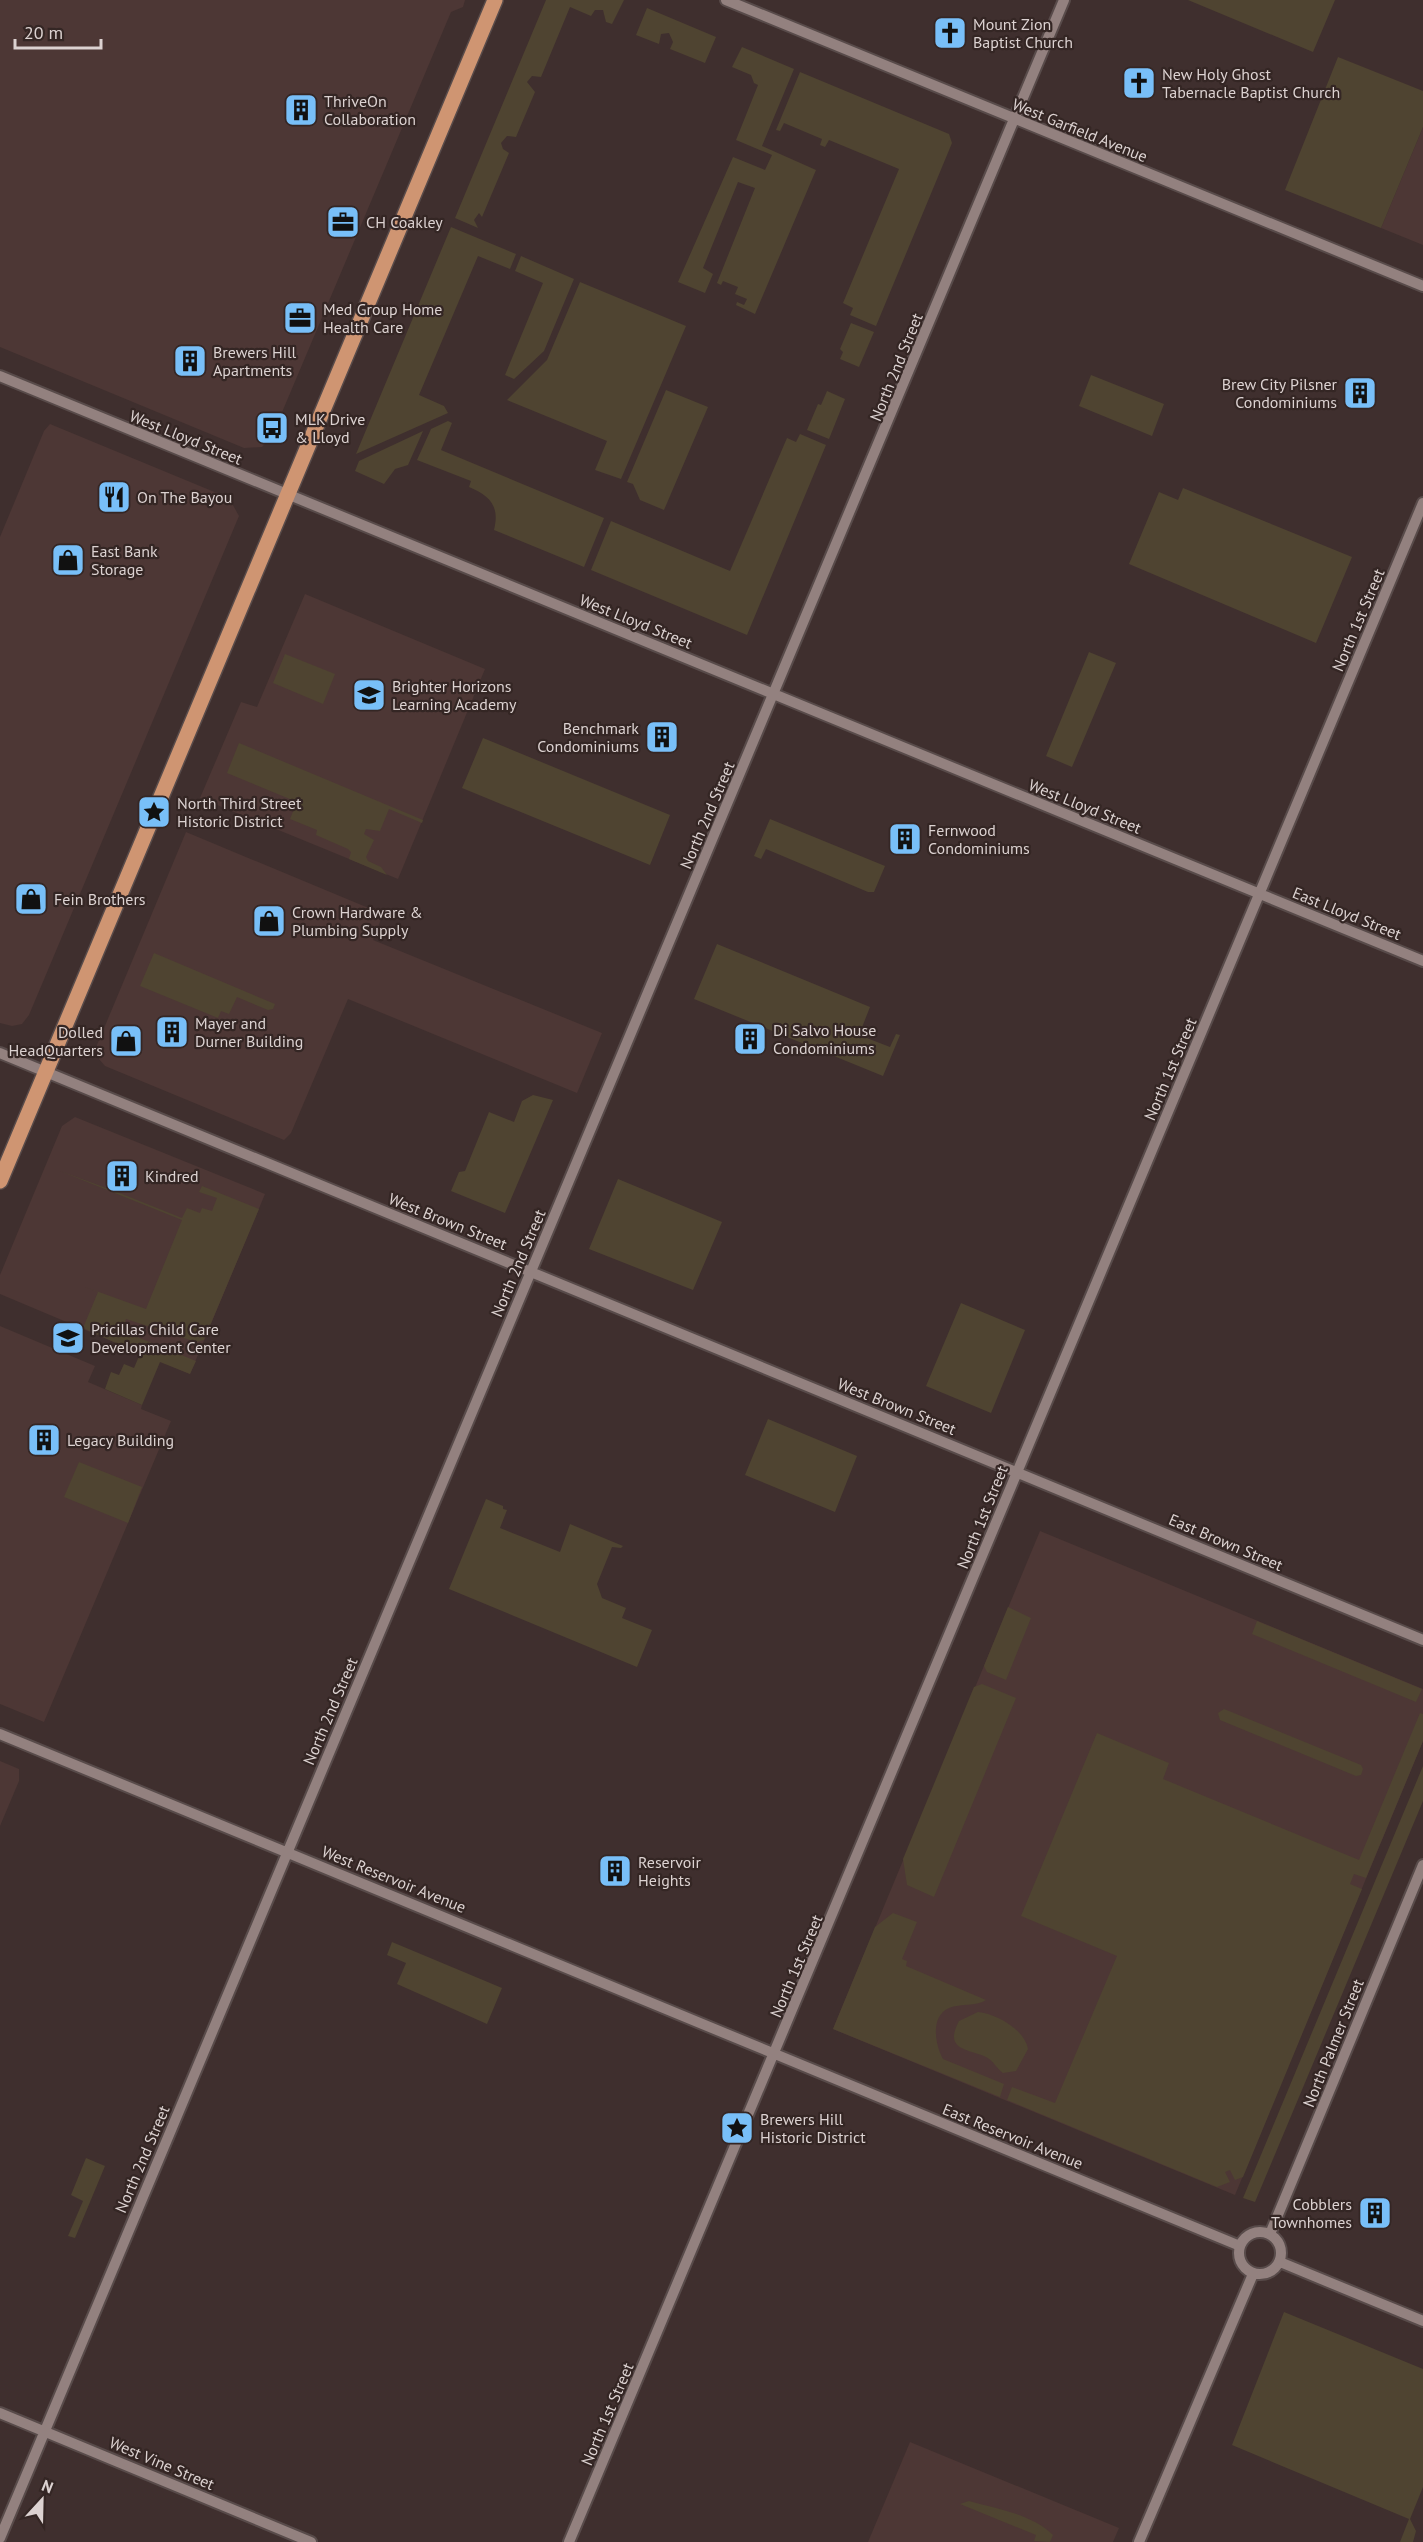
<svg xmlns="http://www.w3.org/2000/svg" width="1423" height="2542" viewBox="0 0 1423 2542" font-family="'PT Sans',sans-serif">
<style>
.built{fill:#4d3735}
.green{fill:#4f4431}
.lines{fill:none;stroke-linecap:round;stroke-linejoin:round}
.minor-casing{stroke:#584b4a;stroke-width:14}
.major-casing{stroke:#584b4a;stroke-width:18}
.minor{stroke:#93817f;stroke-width:10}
.major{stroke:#cf9572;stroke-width:15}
.labels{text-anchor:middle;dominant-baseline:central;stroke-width:4.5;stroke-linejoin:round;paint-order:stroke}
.poi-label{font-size:16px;fill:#dcd2d1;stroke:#342624;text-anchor:start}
.street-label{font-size:16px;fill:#dcd2d1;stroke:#342624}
</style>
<rect width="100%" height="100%" fill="#3f2f2e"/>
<!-- built -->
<path class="built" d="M0 0H465L463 7 451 12 272 436 262 447 244 448 0 347Z
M1423 127V245L1381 228Z
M50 424 229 498 239 516 29 1015 22 1024 12 1026 0 1023V537L44 431Z
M305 594 485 669 398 879 200 798 241 702 257 707Z
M186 832 383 914 373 940 602 1033 577 1093 348 999 291 1133 284 1140 105 1066 99 1059 97 1045Z
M75 1117 265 1194 190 1374 0 1294V1275L62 1126Z
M0 1326 95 1366 88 1382 142 1405 141 1409 171 1421 44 1722 0 1704Z
M1040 1531 1423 1689V1741L1235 2195 833 2029Z
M0 1761 19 1769V1781L0 1826Z
M910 2442 1119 2528 1113 2542H868Z"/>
<!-- green -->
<path class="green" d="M546 0H624L612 24 606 22 603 10H595L591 16 570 7 541 77 532 76 527 82 535 92 516 137 507 136 501 143 503 149 509 153 482 217 479 213 474 220 478 228 455 218Z
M1188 0H1335L1313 52Z
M647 8 716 37 705 63 670 49 673 42 669 33 661 34 659 44 636 35Z
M742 47 794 69 762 146 816 170 755 314 736 305 737 302 744 305 747 299 735 294 738 287 723 281 721 285 717 283 755 188 738 182 703 268 713 274 705 293 678 282 733 157 765 170 772 155 736 140 758 85 754 83 751 75 732 67Z
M1338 57 1423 91V127L1381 228 1285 190Z
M800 72 949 134 952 143 876 326 850 315 853 308 843 303 899 169 829 140 825 147 820 145 822 139 784 123 780 131 776 130Z
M451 227 516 254 510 269 478 256 419 395 444 406 448 413 356 454Z
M521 256 574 279 544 351 514 379 505 375 543 283 515 271Z
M580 282 686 326 621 479 595 470 607 441 507 400 547 360Z
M851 323 874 332 859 367 840 359 843 352 840 349Z
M1091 375 1164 404 1152 436 1079 406Z
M666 390 708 407 664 510 640 500 633 484 627 482Z
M827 391 845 399 829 439 807 430 818 404 821 405Z
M448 421 452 423 441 450 604 518 584 567 494 530C500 506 490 496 469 487L471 481 417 460 431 429Z
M423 431 408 465 395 469 384 484 355 471 359 461Z
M800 434 826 445 747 635 591 570 611 521 730 571 787 438 796 442Z
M1183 488 1352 557 1316 643 1129 564 1159 492 1178 500Z
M1089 652 1116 663 1072 767 1046 756Z
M285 654 335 674 323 704 273 683Z
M483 738 670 815 650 865 462 788Z
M239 743 423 820 422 823 389 809 380 831 366 829 364 834 374 840 366 857 368 861 381 867 387 875 349 859 351 852 348 849 316 835 317 830 290 819 297 802 227 773Z
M770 819 885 866 874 892H868L766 849 761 859 754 856Z
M717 944 870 1007 859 1035 890 1047 896 1034 900 1035 883 1076 694 999Z
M154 953 275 1004 273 1009 268 1010 237 997 229 1014 221 1011 218 1018 140 986Z
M533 1095 553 1100 505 1213 451 1191 459 1172 465 1171 489 1112 514 1122 522 1101Z
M60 1171 106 1188 107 1185 118 1189 117 1192 182 1218 187 1208 200 1213 202 1208 212 1211 217 1198 199 1192 202 1186 259 1209 204 1340 196 1342 126 1319 122 1330 125 1332 196 1361 190 1374 160 1362 142 1405 105 1389 111 1372 119 1375 124 1364 134 1368 140 1354 83 1328 98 1292 85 1287 146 1309 182 1220Z
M618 1179 722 1222 693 1290 589 1249Z
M961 1303 1025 1330 991 1413 926 1386Z
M768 1419 857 1456 835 1512 745 1475Z
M79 1462 142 1487 128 1523 64 1497Z
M486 1499 503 1506V1509L507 1510 500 1528 560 1552 570 1524 623 1546 621 1548 612 1547 597 1584 602 1598 626 1608 622 1618 652 1630 637 1667 449 1589Z
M1008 1607 1031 1618 1006 1680 987 1672 984 1666Z
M1257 1621 1422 1689 1416 1702 1252 1634Z
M982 1684 1016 1698 934 1897 907 1885 903 1859 974 1687Z
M1224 1709 1361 1765 1363 1769 1361 1775 1356 1776 1220 1720 1218 1713Z
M1420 1713 1423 1714V1741L1366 1878 1354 1874 1350 1884 1362 1889 1243 2177 1235 2180 1230 2170 1225 2172 1230 2182 1217 2187 1007 2100 1012 2087 1055 2103 1117 1956 1021 1916 1097 1733 1169 1763 1163 1779 1359 1860Z
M1423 1766V1801L1255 2202 1243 2198Z
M893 1913 917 1922 902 1959 907 1961 906 1966 986 2000C975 2007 961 2003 949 2008 930 2016 935 2045 943 2059L1004 2084 1000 2097 833 2029 875 1927Z
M392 1942 502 1988 487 2024 397 1984 406 1963 387 1955Z
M978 2012C997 2014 1025 2030 1028 2049L1016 2071 1003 2073C997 2069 993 2060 986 2057 969 2049 943 2051 959 2021Z
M86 2158 105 2166 75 2238 68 2236 83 2201 71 2195Z
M1284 2312 1423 2369V2487L1410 2519 1416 2531 1413 2542H1400L1409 2519 1232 2445Z
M969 2501C997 2509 1032 2514 1053 2535L1050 2542 1034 2541 1036 2535 960 2504Z"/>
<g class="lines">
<!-- minor casing -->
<g class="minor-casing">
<path id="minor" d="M726 0 1423 286
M0 376 1423 961
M0 1053 1423 1640
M0 1734 1240 2246
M1239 2253a21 21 0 1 1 42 0a21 21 0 1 1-42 0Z
M1270 2234 1423 1865
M1280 2262 1423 2321
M0 2413 311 2542
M0 2538 1064 0
M569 2542 1423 503
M1139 2542 1253 2274"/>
</g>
<!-- major casing -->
<g class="major-casing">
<path id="major" d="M0 1181 495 0"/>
</g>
<!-- minor -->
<use href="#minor" class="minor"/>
<!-- major -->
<use href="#major" class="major"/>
</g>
<!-- icons -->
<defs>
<g id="church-square" transform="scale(1.725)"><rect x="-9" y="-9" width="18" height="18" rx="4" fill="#78bff8" stroke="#342624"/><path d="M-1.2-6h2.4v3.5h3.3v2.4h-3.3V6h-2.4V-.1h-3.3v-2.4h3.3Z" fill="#111"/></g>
<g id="building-square" transform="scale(1.725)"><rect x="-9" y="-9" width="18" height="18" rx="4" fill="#78bff8" stroke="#342624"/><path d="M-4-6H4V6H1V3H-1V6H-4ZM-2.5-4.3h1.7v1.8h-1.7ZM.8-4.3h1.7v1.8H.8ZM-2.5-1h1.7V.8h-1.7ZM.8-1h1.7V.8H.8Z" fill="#111"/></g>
<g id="office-square" transform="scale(1.725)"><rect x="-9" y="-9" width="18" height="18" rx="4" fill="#78bff8" stroke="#342624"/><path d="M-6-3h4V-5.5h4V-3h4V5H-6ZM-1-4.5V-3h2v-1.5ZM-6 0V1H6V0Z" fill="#111"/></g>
<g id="bus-square" transform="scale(1.725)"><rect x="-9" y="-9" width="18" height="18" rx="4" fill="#78bff8" stroke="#342624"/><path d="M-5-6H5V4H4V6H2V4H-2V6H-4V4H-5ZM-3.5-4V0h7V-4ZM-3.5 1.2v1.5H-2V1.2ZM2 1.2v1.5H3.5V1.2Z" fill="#111"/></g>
<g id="restaurant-square" transform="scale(1.725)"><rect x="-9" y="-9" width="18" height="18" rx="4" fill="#78bff8" stroke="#342624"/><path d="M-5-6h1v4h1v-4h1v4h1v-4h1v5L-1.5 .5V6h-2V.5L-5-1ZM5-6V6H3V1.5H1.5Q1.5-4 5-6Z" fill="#111"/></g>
<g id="shop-square" transform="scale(1.725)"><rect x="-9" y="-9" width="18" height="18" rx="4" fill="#78bff8" stroke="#342624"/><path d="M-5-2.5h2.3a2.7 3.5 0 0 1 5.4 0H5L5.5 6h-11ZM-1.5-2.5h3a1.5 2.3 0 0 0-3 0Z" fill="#111"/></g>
<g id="school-square" transform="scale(1.725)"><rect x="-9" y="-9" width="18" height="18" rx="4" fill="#78bff8" stroke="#342624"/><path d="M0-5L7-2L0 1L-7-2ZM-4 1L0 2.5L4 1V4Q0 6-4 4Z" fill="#111"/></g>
<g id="sight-square" transform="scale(1.725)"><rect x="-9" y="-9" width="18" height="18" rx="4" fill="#78bff8" stroke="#342624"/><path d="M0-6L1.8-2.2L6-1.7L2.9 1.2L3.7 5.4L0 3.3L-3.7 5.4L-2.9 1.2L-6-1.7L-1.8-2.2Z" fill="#111"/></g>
</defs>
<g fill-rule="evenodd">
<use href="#church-square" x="950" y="33"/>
<use href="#church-square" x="1139" y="83"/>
<use href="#building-square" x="301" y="110"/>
<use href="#office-square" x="343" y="222"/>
<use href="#office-square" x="300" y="318"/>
<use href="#building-square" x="190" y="361"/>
<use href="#building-square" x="1360" y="393"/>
<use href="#bus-square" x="272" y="428"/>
<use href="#restaurant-square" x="114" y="497"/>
<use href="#shop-square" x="68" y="560"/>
<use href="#school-square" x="369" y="695"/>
<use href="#building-square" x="662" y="737"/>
<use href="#sight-square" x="154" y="812"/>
<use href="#building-square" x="905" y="839"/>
<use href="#shop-square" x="31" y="899"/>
<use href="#shop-square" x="269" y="921"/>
<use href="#building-square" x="172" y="1032"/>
<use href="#building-square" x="750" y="1039"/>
<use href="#shop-square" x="126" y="1041"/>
<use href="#building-square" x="122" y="1176"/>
<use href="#school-square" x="68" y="1338"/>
<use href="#building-square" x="44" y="1440"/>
<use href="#building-square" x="615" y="1871"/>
<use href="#sight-square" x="737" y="2128"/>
<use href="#building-square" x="1375" y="2213"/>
</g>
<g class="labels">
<!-- poi labels -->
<g class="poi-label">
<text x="973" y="24">Mount Zion<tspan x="973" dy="18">Baptist Church</tspan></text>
<text x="1162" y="74">New Holy Ghost<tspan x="1162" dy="18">Tabernacle Baptist Church</tspan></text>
<text x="324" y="101">ThriveOn<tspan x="324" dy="18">Collaboration</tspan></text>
<text x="366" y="222">CH Coakley</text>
<text x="323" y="309">Med Group Home<tspan x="323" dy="18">Health Care</tspan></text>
<text x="213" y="352">Brewers Hill<tspan x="213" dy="18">Apartments</tspan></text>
<text x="1337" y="384" text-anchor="end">Brew City Pilsner<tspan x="1337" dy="18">Condominiums</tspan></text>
<text x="295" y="419">MLK Drive<tspan x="295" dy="18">&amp; Lloyd</tspan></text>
<text x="137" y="497">On The Bayou</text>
<text x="91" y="551">East Bank<tspan x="91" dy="18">Storage</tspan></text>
<text x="392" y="686">Brighter Horizons<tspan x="392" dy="18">Learning Academy</tspan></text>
<text x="639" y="728" text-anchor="end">Benchmark<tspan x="639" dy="18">Condominiums</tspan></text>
<text x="177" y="803">North Third Street<tspan x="177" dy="18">Historic District</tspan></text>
<text x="928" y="830">Fernwood<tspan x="928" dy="18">Condominiums</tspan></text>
<text x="54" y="899">Fein Brothers</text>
<text x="292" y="912">Crown Hardware &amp;<tspan x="292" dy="18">Plumbing Supply</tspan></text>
<text x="195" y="1023">Mayer and<tspan x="195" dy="18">Durner Building</tspan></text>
<text x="773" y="1030">Di Salvo House<tspan x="773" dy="18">Condominiums</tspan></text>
<text x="103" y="1032" text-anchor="end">Dolled<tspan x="103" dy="18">HeadQuarters</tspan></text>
<text x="145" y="1176">Kindred</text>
<text x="91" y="1329">Pricillas Child Care<tspan x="91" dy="18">Development Center</tspan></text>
<text x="67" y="1440">Legacy Building</text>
<text x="638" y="1862">Reservoir<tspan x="638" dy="18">Heights</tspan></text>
<text x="760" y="2119">Brewers Hill<tspan x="760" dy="18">Historic District</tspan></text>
<text x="1352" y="2204" text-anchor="end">Cobblers<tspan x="1352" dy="18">Townhomes</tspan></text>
</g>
<!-- street labels -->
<g class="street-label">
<text transform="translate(1080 130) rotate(22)">West Garfield Avenue</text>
<text transform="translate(896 367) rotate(-68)">North 2nd Street</text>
<text transform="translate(186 437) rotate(22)">West Lloyd Street</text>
<text transform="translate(1358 620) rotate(-67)">North 1st Street</text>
<text transform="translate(636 621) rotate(22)">West Lloyd Street</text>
<text transform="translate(1085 806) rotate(22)">West Lloyd Street</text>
<text transform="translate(707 815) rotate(-67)">North 2nd Street</text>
<text transform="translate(1347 913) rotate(22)">East Lloyd Street</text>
<text transform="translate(1170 1069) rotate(-67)">North 1st Street</text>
<text transform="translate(448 1221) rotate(22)">West Brown Street</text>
<text transform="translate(518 1263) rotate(-67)">North 2nd Street</text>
<text transform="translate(897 1406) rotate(22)">West Brown Street</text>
<text transform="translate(982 1517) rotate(-68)">North 1st Street</text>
<text transform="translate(1226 1542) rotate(23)">East Brown Street</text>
<text transform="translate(330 1711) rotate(-67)">North 2nd Street</text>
<text transform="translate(394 1879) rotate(22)">West Reservoir Avenue</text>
<text transform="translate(796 1966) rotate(-67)">North 1st Street</text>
<text transform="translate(1333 2043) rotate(-68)">North Palmer Street</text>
<text transform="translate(1013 2136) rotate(22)">East Reservoir Avenue</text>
<text transform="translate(142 2159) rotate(-67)">North 2nd Street</text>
<text transform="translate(607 2414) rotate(-67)">North 1st Street</text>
<text transform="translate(162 2463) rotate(23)">West Vine Street</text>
</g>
</g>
<!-- north arrow -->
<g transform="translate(42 2500) rotate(22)" stroke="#342624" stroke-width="4.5" paint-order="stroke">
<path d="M0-4.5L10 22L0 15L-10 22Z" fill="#dcd2d1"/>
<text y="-9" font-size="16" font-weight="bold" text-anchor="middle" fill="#dcd2d1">N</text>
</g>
<!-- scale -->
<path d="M15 39v9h86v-9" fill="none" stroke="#dcd2d1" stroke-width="3"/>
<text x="24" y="39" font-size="18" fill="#dcd2d1" stroke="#342624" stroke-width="4.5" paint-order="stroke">20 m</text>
</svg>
